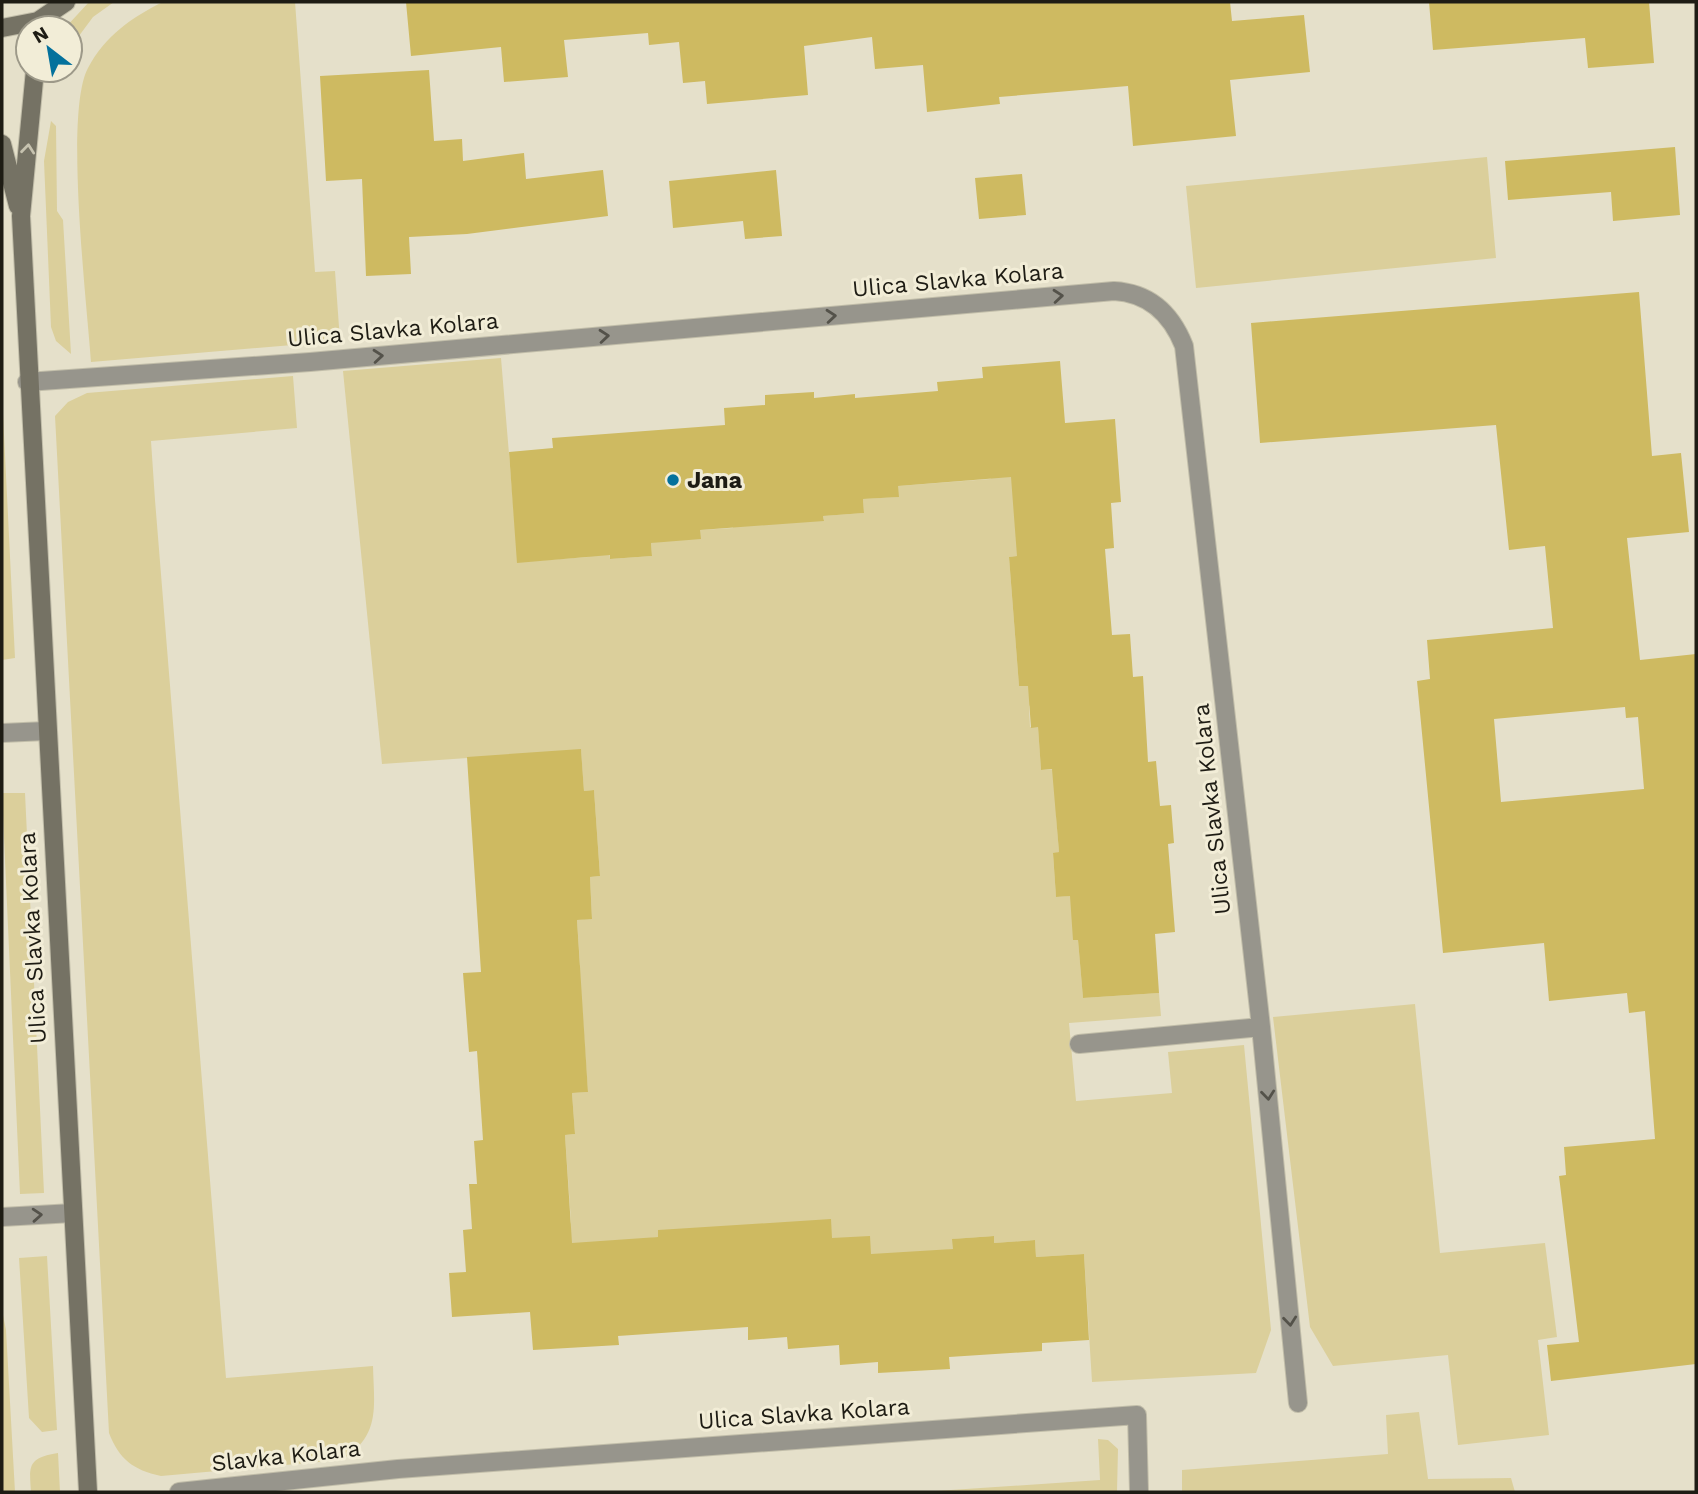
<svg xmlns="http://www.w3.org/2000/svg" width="1698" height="1494" viewBox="0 0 1698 1494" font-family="'Work Sans',sans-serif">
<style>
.green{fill:#dbcf9b}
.building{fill:#ceba61;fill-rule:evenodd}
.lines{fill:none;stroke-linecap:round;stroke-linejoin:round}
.minor-casing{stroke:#c1bda9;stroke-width:20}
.secondary-casing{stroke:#c1bda9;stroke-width:20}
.minor{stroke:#97958c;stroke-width:18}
.secondary{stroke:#757264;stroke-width:18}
.oneway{stroke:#c6c2af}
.oneway2{stroke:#54524a}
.poi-dot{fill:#04719c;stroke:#f2edd7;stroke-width:2.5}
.labels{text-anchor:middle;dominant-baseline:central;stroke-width:6;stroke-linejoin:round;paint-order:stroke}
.street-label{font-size:23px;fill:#1e1c14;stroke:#f2edd7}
.poi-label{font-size:23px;font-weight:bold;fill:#1e1c14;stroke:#f2edd7;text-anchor:start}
</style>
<rect width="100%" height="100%" fill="#e5e0ca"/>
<!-- green -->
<path class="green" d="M89 2H114L93 17 70 48V28H65Z
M163 2H295L315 272 335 271 340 341 91 362C87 303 64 113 88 68 105 36 132 17 163 2Z
M51 121 56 126 57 211 63 220 71 354 56 341 51 327 44 161Z
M1487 157 1496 258 1196 288 1186 186Z
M501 358 518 562 588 557 608 533 610 559 652 556 651 543 700 530 733 528 731 510 824 520 823 516 864 513 863 499 898 497V486L990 479 1022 452 1017 556 1009 557 1019 686 1053 684 1029 706 1030 727H1038L1041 770 1060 769 1056 815 1059 852 1053 854 1056 897 1093 894 1078 940 1083 998 1159 993 1161 1016 1069 1023 1076 1101 1172 1093 1168 1052 1244 1045 1271 1330 1256 1373 1092 1382 1084 1254 1036 1257 1035 1240 994 1243 993 1236 953 1239V1249L871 1263 832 1238 658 1237 557 1251 571 1222 565 1135 575 1134 572 1093 588 1092 582 1008 564 966 580 965 577 920 592 918 590 877 600 876 594 790 584 791 581 750 382 764 343 371Z
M293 376 297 428 151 441 155 500 226 1378 373 1366C374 1407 381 1436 341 1460L161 1476C133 1470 119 1459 109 1433L55 416 68 402 87 393Z
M2 394 15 658 2 660Z
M2 793H25L44 1193 20 1194Z
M1415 1004 1440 1253 1545 1243 1557 1337 1538 1340 1549 1435 1458 1445 1448 1355 1333 1366 1310 1327 1273 1017Z
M47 1256 57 1430 42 1432 29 1418 19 1258Z
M2 1310 6 1330 15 1492H2Z
M1419 1412 1428 1479 1511 1478 1515 1492H1182V1470L1388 1454 1386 1415Z
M1098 1439 1108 1440 1118 1449 1117 1492H921L1100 1480Z
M58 1453 60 1492H31C29 1465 28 1458 58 1453Z"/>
<!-- building -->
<path class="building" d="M406 2H1230L1232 21 1304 15 1310 72 1230 80 1236 136 1133 146 1128 86 999 97 1000 104 927 112 923 65 875 69 872 37 804 46 808 95 707 104 705 81 683 83 679 42 649 45 648 33 564 40 568 77 504 82 501 47 411 56Z
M1429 2H1649L1654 63 1588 68 1585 38 1433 50Z
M429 70 434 141 462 139 463 161 524 153 526 179 603 170 608 216 467 234 409 237 411 274 366 276 362 179 326 181 320 76Z
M1675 147 1680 215 1613 221 1611 192 1508 200 1505 161Z
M776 170 782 236 745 239 743 221 673 228 669 181Z
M1022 174 1026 215 979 219 975 178Z
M1639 292 1652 456 1681 453 1689 532 1627 538 1640 660 1696 654V1364L1551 1381 1547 1345 1579 1342 1559 1176 1566 1175 1564 1147 1655 1139 1645 1011 1629 1013 1627 993 1549 1001 1544 943 1443 953 1417 681 1430 679 1427 640 1553 628 1545 546 1509 550 1496 425 1260 443 1251 323ZM1625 707 1626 718 1638 717 1644 789 1501 802 1494 719Z
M1060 361 1065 423 1115 419 1121 502 1111 503 1114 548 1105 549 1112 635 1130 634 1133 677 1143 676 1148 762 1156 761 1160 806 1171 805 1174 843 1168 844 1175 932 1155 934 1159 993 1083 998 1078 940H1073L1070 896 1056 897 1053 853 1059 852 1052 769 1041 770 1038 727 1031 728 1028 686H1019L1009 557 1017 556 1011 477 898 486 899 497 863 499 864 513 823 516 824 521 700 530 701 539 651 543 652 556 610 559V555L517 563 509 452 553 448 552 438 725 425 724 408 765 405V395L814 392V398L855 394V398L938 391 937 382 983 378 982 367Z
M581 749 584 791 594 790 600 876 590 877 592 919 577 920 588 1092 572 1093 575 1134 565 1135 572 1243 658 1237V1230L831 1219 832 1238 870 1236 871 1254 953 1249 952 1239 994 1236V1243L1035 1240 1036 1257 1084 1254 1089 1340 1042 1343V1351L949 1357 950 1369 878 1373V1362L840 1365 839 1345 788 1349 787 1337 748 1340V1327L618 1336 619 1345 533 1350 530 1312 452 1317 449 1273 466 1272 463 1230 472 1229 469 1184H477L474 1141 483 1140 477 1051 469 1052 463 973 481 972 467 757Z"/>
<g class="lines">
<!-- minor casing -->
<g class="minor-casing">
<path id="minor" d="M27 382 310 362 1114 291C1149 293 1171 313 1184 346L1261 1027 1298 1403
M2 733 46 731
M1079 1044 1261 1027
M2 1217 73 1213
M179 1492 398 1469 1137 1415 1139 1492"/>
</g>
<!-- secondary casing -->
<g class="secondary-casing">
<path id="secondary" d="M2 28 38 21 66 2
M35 70 21 216 88 1492
M2 144 18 206"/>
</g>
<!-- minor -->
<use href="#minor" class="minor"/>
<!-- secondary -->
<use href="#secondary" class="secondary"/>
</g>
<!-- one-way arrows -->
<defs><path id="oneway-chevron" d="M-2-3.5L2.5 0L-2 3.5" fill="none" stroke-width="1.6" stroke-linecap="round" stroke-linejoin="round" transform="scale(1.75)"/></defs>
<use class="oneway" href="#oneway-chevron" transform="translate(28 149) rotate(-84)"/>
<g class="oneway2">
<use href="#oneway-chevron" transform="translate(1058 296) rotate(-5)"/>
<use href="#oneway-chevron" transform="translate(831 316) rotate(-5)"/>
<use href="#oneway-chevron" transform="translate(604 336) rotate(-5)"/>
<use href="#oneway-chevron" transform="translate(378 356) rotate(-5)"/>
<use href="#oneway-chevron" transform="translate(1268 1095) rotate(84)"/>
<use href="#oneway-chevron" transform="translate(37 1215) rotate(-4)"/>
<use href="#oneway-chevron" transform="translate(1290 1321) rotate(84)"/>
</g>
<!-- markers -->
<circle class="poi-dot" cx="673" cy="480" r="7"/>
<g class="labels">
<!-- street labels -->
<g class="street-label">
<text transform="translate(958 280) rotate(-5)">Ulica Slavka Kolara</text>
<text transform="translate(393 330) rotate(-5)">Ulica Slavka Kolara</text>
<text transform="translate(1212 809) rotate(-96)">Ulica Slavka Kolara</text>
<text transform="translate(33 938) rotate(-93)">Ulica Slavka Kolara</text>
<text transform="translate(804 1414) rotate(-4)">Ulica Slavka Kolara</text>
<text transform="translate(286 1456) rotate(-6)">Slavka Kolara</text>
</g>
<!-- poi labels -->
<g class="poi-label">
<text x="687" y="480">Jana</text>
</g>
</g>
<!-- border -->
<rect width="1698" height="1494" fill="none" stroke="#1e1c14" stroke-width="7"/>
<!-- north arrow -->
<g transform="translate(49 49) rotate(329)"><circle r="33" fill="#f2edd7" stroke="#9d9989" stroke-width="2"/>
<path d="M0-5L12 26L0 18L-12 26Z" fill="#04719c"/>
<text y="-10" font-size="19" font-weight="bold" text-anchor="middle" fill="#1e1c14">N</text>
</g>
</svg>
